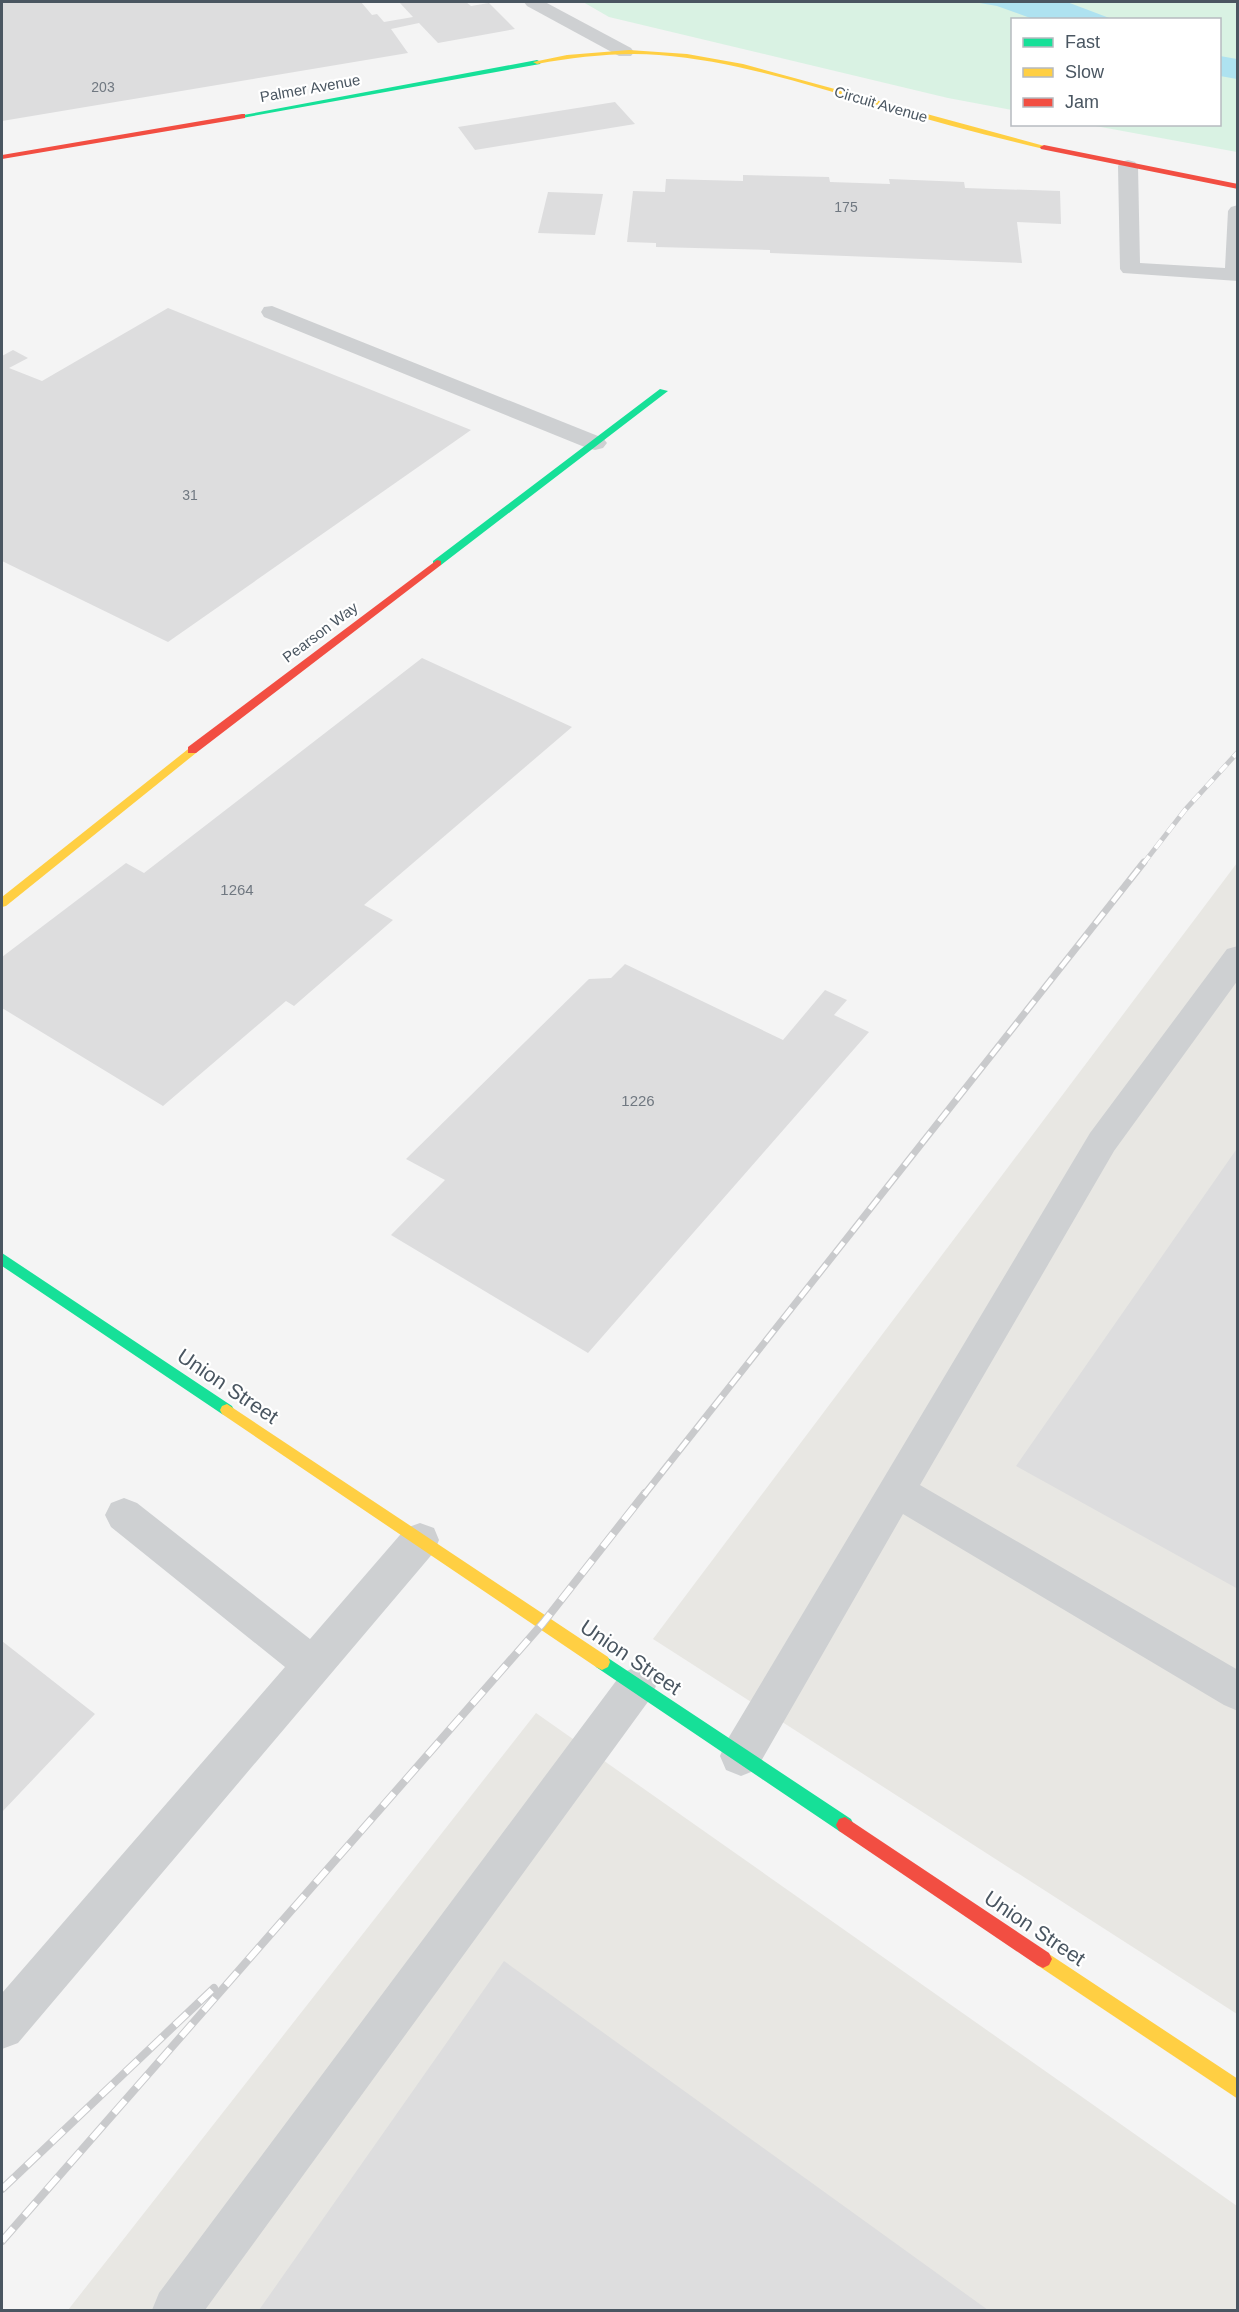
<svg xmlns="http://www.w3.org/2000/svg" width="1239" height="2312" viewBox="0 0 1239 2312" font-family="Arial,sans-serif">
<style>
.commercial{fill:#e8e7e3}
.green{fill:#d9f2e3}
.water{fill:#aee2f0}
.building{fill:#ddddde}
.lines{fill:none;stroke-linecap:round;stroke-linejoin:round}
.lane{fill:#ced0d2;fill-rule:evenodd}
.street{fill:#ced0d2;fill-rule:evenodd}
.fast{fill:#16e098;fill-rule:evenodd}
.slow{fill:#ffcf43;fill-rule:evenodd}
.jam{fill:#f24e42;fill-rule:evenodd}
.rail-far2-casing{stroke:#c9cacc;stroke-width:5}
.rail-far1-casing{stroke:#c9cacc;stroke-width:7}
.rail-casing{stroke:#c9cacc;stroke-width:8}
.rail-far2{stroke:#fff;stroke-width:4;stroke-dasharray:10;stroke-linecap:butt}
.rail-far1{stroke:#fff;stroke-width:4.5;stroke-dasharray:14;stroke-linecap:butt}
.rail{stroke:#fff;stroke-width:6;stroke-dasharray:17;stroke-linecap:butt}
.labels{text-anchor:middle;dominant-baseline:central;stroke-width:4.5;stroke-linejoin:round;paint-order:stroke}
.far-number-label{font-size:14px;fill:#707881}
.far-street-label{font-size:15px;fill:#4a5661;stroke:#fff}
.number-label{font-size:15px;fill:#707881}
.near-street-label{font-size:21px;fill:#4a5661;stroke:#fff}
</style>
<rect width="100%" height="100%" fill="#f4f4f4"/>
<!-- commercial -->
<path class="commercial" d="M1237 863V2014L653 1639Z
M536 1713 1237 2206V2310H68Z"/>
<!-- green -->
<path class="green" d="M583 2H1237V152L1090 125 1220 124V20H1012V110L948 98 609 17Z"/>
<!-- water -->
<path class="water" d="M974 2H1067L1112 19H1033L997 6Z
M1220 56 1237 59V79L1220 76Z"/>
<!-- building -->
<path class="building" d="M2 2H361L372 15 377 14 384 22 413 17 399 2H466L471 6 489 3 515 29 438 43 419 23 391 29 408 53 2 121Z
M615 102 635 124 475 150 458 127Z
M743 175 829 177 830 182 890 184 889 179 964 182 965 188 1060 191 1061 224 1017 222 1022 263 770 253V250L656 247V243L627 242 633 191 665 192 666 179 743 181Z
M548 192 603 194 595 235 538 233Z
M168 308 471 430 168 642 2 561V356L13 350 28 358 9 368 42 381Z
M422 658 572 727 364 905 393 920 294 1006 286 1001 163 1106 2 1008V957L126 863 144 873Z
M625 964 783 1040 825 990 847 1000 834 1015 869 1032 588 1353 391 1235 445 1180 406 1159 589 979 611 978Z
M1238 1147V1589L1016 1466Z
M2 1641 95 1714 2 1812Z
M504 1961 988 2310H259Z"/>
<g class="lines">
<!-- lane -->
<path class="lane" d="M1128 160 1135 162 1138 166 1140 263 1225 268 1228 211 1231 207 1238 205V281L1123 273 1120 269 1118 166 1121 162Z
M272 306 603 438 607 443 603 448 595 450 587 448 264 317 261 312 264 307Z
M1238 946V980L1114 1151 920 1485 1238 1670V1711L1224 1705 903 1514 756 1770 741 1776 726 1770 720 1756 726 1742 1090 1133 1227 949Z
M124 1498 137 1503 310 1639 406 1528 420 1523 434 1528 439 1540 434 1552 18 2043 2 2049V1993L285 1667 111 1527 105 1515 111 1503Z
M636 1667 650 1673 656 1686 650 1699 205 2310H152L159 2293 622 1673Z"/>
<!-- street -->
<path class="street" d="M524 2H545L631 48 634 52 631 56H619L527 6Z"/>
<!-- fast -->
<path class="fast" d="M537 60 541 62 540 64 242 118 238 116Z
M660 389 668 391 441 565H433V561Z
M2 1253 232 1406 234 1410 232 1414 227 1416 222 1414 2 1266Z
M602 1654 851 1819 854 1825 851 1831 845 1833 839 1831 596 1667 594 1662 596 1657Z"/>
<!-- slow -->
<path class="slow" d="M629 50 687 54 743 64 1048 147 1044 149C989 136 935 122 881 106 808 85 736 61 659 55 618 52 577 57 537 64L533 62 567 55Z
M192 746 198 750 196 753 6 906 2 907V897Z
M227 1404 608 1657 610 1662 608 1667 602 1670 596 1667 222 1414 220 1410 222 1406Z
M1043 1950 1238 2079V2099L1037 1965 1034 1959 1037 1953Z"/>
<!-- jam -->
<path class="jam" d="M242 114H245V118L2 159V155Z
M1044 145 1238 184V189L1041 149 1040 147Z
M437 560 441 561V565L196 753H188V747Z
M845 1817 1049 1953 1052 1959 1049 1965 1043 1968 1037 1965 839 1831 836 1825 839 1819Z"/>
<!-- rail-far2 casing -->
<g class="rail-far2-casing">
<path id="rail-far2" d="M1143 864 1185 810 1238 752"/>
</g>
<!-- rail-far1 casing -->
<g class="rail-far1-casing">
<path id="rail-far1" d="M644 1495 1144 862"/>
</g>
<!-- rail casing -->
<g class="rail-casing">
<path id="rail" d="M2 2189 214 1988
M2 2241 543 1623 645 1493"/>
</g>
<!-- rail-far2 -->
<use href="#rail-far2" class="rail-far2"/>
<!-- rail-far1 -->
<use href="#rail-far1" class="rail-far1"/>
<!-- rail -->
<use href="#rail" class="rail"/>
</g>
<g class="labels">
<!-- far-number labels -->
<g class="far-number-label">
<text x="103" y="87">203</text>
<text x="846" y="207">175</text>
<text x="190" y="495">31</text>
</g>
<!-- far-street labels -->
<g class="far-street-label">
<text transform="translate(310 88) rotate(-10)">Palmer Avenue</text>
<text transform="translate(881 104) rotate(16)">Circuit Avenue</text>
<text transform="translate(320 632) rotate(-37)">Pearson Way</text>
</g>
<!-- number labels -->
<g class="number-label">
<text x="237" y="889">1264</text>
<text x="638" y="1100">1226</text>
</g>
<!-- near-street labels -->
<g class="near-street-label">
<text transform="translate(228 1386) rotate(34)">Union Street</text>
<text transform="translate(631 1657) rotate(34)">Union Street</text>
<text transform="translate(1035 1928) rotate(34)">Union Street</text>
</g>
</g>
<!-- border -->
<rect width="1239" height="2312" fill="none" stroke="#4a5661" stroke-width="6"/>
<!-- legend -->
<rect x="1011" y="18" width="210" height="108" fill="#ffffff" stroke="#b7bbc0" stroke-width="1.5"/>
<rect x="1023" y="38" width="30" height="9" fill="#16e098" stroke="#b7bbc0" stroke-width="1.5"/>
<text x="1065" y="48" font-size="18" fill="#4a5661">Fast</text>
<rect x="1023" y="68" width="30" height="9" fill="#ffcf43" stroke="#b7bbc0" stroke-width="1.5"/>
<text x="1065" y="78" font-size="18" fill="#4a5661">Slow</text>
<rect x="1023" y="98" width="30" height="9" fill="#f24e42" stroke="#b7bbc0" stroke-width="1.5"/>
<text x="1065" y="108" font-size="18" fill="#4a5661">Jam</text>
</svg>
